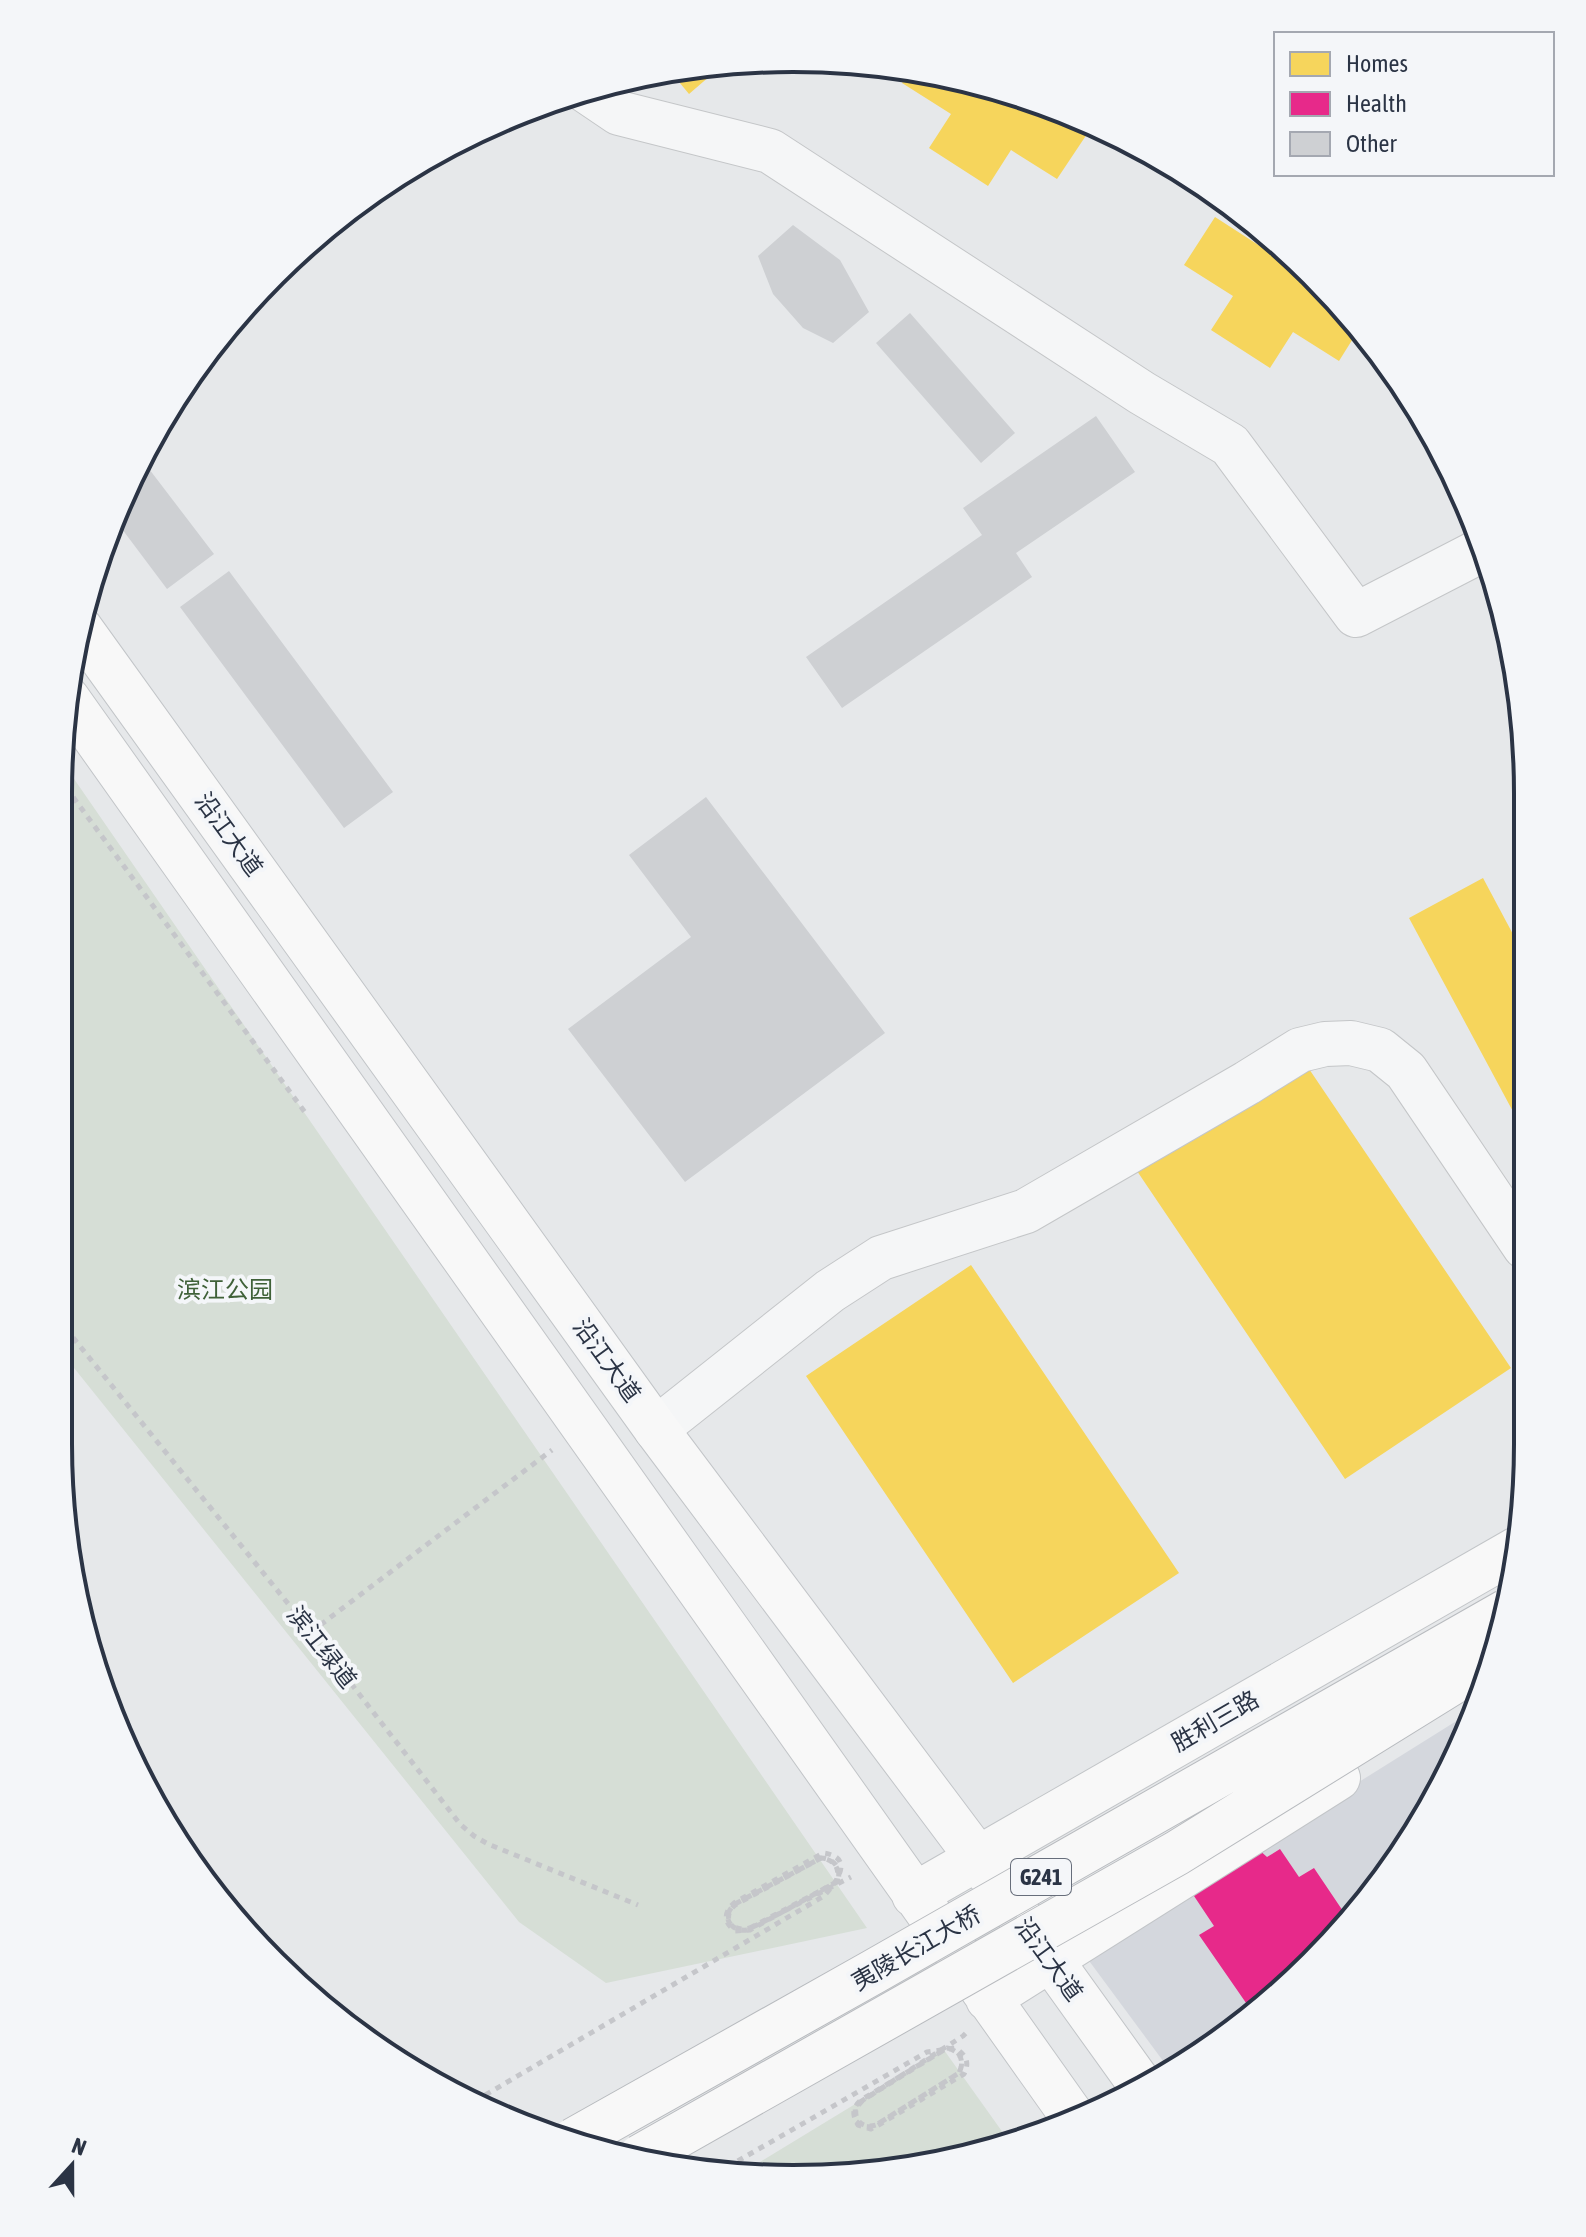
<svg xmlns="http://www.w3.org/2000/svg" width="1586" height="2237" viewBox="0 0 1586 2237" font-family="'Asap Condensed','Noto Sans SC',sans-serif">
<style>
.built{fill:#d4d7dd}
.green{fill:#d6ded6}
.homes{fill:#f6d55c}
.health{fill:#e7298a}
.building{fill:#ced0d3}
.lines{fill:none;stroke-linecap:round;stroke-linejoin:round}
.minor-casing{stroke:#c4c6c8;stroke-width:46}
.major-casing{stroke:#c2c5c8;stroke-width:46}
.path{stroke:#c5c6ca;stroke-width:5;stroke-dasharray:6 6;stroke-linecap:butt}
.minor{stroke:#f5f6f7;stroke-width:44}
.major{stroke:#f8f8f8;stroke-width:44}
.highway-bridge-casing{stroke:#b8bbbf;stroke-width:46;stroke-linecap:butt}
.path-bridge{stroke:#c5c6ca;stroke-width:5;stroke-dasharray:6 6;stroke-linecap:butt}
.highway-bridge{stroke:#f8f8f8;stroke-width:44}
.labels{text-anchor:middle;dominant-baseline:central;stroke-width:8;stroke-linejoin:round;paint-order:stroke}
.shield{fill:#f4f6f9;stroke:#676e7b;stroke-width:2}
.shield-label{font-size:22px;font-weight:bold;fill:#2b3445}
.street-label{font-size:24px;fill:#2b3445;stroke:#f4f6f9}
.park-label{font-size:24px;fill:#3f6138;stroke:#f4f6f9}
.rim{fill:none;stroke:#2b3445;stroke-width:4}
</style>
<rect width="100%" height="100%" fill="#e6e8ea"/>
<!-- built -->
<path class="built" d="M1474 1710 1452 1769 1376 1891 1278 1996 1169 2069 1084 1954Z"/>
<!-- green -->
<path class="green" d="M61 760 867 1928 606 1983 519 1922 58 1348V793Z
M944 2050 1006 2137 889 2173H742Z"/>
<!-- homes -->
<path class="homes" d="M725 63 689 94 670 71 697 64Z
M910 71 983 83 1042 105 1087 134 1057 179 1011 150 988 186 929 148 951 114 902 83Z
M1215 217 1322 286 1345 308 1359 329 1339 361 1293 332 1270 368 1211 330 1233 296 1184 265Z
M1483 878 1523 953 1524 1132 1409 918Z
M1303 1060 1511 1368 1345 1479 1137 1171Z
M971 1265 1179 1573 1013 1683 806 1376Z"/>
<!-- health -->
<path class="health" d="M1258 1849 1267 1857 1280 1849 1299 1877 1314 1868 1349 1920 1278 1996 1253 2013 1199 1935 1214 1926 1192 1893Z"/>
<!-- building -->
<path class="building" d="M793 225 840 260 869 312 833 343 803 328 773 294 758 256Z
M910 313 1015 433 981 463 876 343Z
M1096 416 1135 472 1016 553 1032 577 842 708 806 657 982 535 963 508Z
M143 461 214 554 167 589 119 525Z
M229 571 393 792 344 828 180 607Z
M706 797 885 1033 685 1182 568 1029 691 937 629 855Z"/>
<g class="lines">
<!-- minor casing -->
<g class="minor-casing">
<path id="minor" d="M585 90 619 113 770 151 1142 393 1230 445 1356 615 1478 552
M656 1429 830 1291 881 1258 1026 1211 1247 1083 1300 1050 1325 1044 1351 1043 1380 1050 1406 1071 1525 1247"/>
</g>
<!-- major casing -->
<g class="major-casing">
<path id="major" d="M80 628 656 1429 977 1857 1142 2087
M67 698 1073 2117
M914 1895 1517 1549
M988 1999 1338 1778"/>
</g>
<!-- path -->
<path class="path" d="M59 778 307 1115
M58 1319 311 1632 460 1824 474 1836 488 1844 638 1905
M311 1632 552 1450
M750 1928 837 1882C840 1868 835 1860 821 1858L735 1905C722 1916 730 1932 747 1930L851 1877
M860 2102 963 2036 966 2033
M866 2165 881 2173"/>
<!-- minor -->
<use href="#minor" class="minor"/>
<!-- major -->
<use href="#major" class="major"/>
<!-- highway-bridge casing -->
<g class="highway-bridge-casing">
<path id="highway-bridge" d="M574 2140 873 1972 1507 1611
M640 2157 1177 1853 1495 1656"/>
</g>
<!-- path-bridge -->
<path class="path-bridge" d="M475 2101 824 1896C837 1882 855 1857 823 1853L734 1903C724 1912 723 1922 735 1931L750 1930 838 1881C841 1868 835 1859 821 1858L735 1904C719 1918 732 1933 750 1928
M717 2173 927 2052 955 2048C966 2055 970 2062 964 2074L877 2126 871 2129 858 2125C852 2115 852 2108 861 2100L947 2048C961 2050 965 2061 959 2073L876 2125C863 2129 854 2121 856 2108L863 2100 947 2048C960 2051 965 2060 959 2073L876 2125C867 2128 863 2127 856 2121L855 2107 860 2102"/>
<!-- highway-bridge -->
<use href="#highway-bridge" class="highway-bridge"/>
</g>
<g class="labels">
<!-- shield labels -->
<rect class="shield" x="1011" y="1859" width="60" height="36" rx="6"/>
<g class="shield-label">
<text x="1041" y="1877">G241</text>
</g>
<!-- street labels -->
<g class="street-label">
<text transform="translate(229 834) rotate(54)">沿江大道</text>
<text transform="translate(607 1360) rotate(54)">沿江大道</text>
<text transform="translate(322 1647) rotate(52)">滨江绿道</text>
<text transform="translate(1215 1721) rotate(-30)">胜利三路</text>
<text transform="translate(916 1948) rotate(-30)">夷陵长江大桥</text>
<text transform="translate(1049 1959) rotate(54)">沿江大道</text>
</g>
<!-- park labels -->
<g class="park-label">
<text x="225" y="1289">滨江公园</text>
</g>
</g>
<!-- crop -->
<path d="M0 0H1586V2237H0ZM793 72H793A721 721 0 0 1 1514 793V1444A721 721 0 0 1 793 2165H793A721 721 0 0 1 72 1444V793A721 721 0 0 1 793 72Z" fill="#f4f6f9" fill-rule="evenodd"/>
<path class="rim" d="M793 72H793A721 721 0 0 1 1514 793V1444A721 721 0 0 1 793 2165H793A721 721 0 0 1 72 1444V793A721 721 0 0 1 793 72Z"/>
<!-- legend -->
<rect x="1274" y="32" width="280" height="144" fill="#f4f6f9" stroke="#a4a8b1" stroke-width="2"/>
<rect x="1290" y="52" width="40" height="24" fill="#f6d55c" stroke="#a4a8b1" stroke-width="2"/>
<text x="1346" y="72" font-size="24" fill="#2b3445">Homes</text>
<rect x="1290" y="92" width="40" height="24" fill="#e7298a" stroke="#a4a8b1" stroke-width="2"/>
<text x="1346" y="112" font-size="24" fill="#2b3445">Health</text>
<rect x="1290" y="132" width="40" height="24" fill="#ced0d3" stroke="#a4a8b1" stroke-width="2"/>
<text x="1346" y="152" font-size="24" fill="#2b3445">Other</text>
<!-- north arrow -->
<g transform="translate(72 2165) rotate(21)" stroke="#f4f6f9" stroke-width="6" paint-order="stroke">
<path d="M0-6L14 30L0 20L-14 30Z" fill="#2b3445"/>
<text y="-12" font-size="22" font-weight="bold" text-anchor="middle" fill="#2b3445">N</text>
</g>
</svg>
